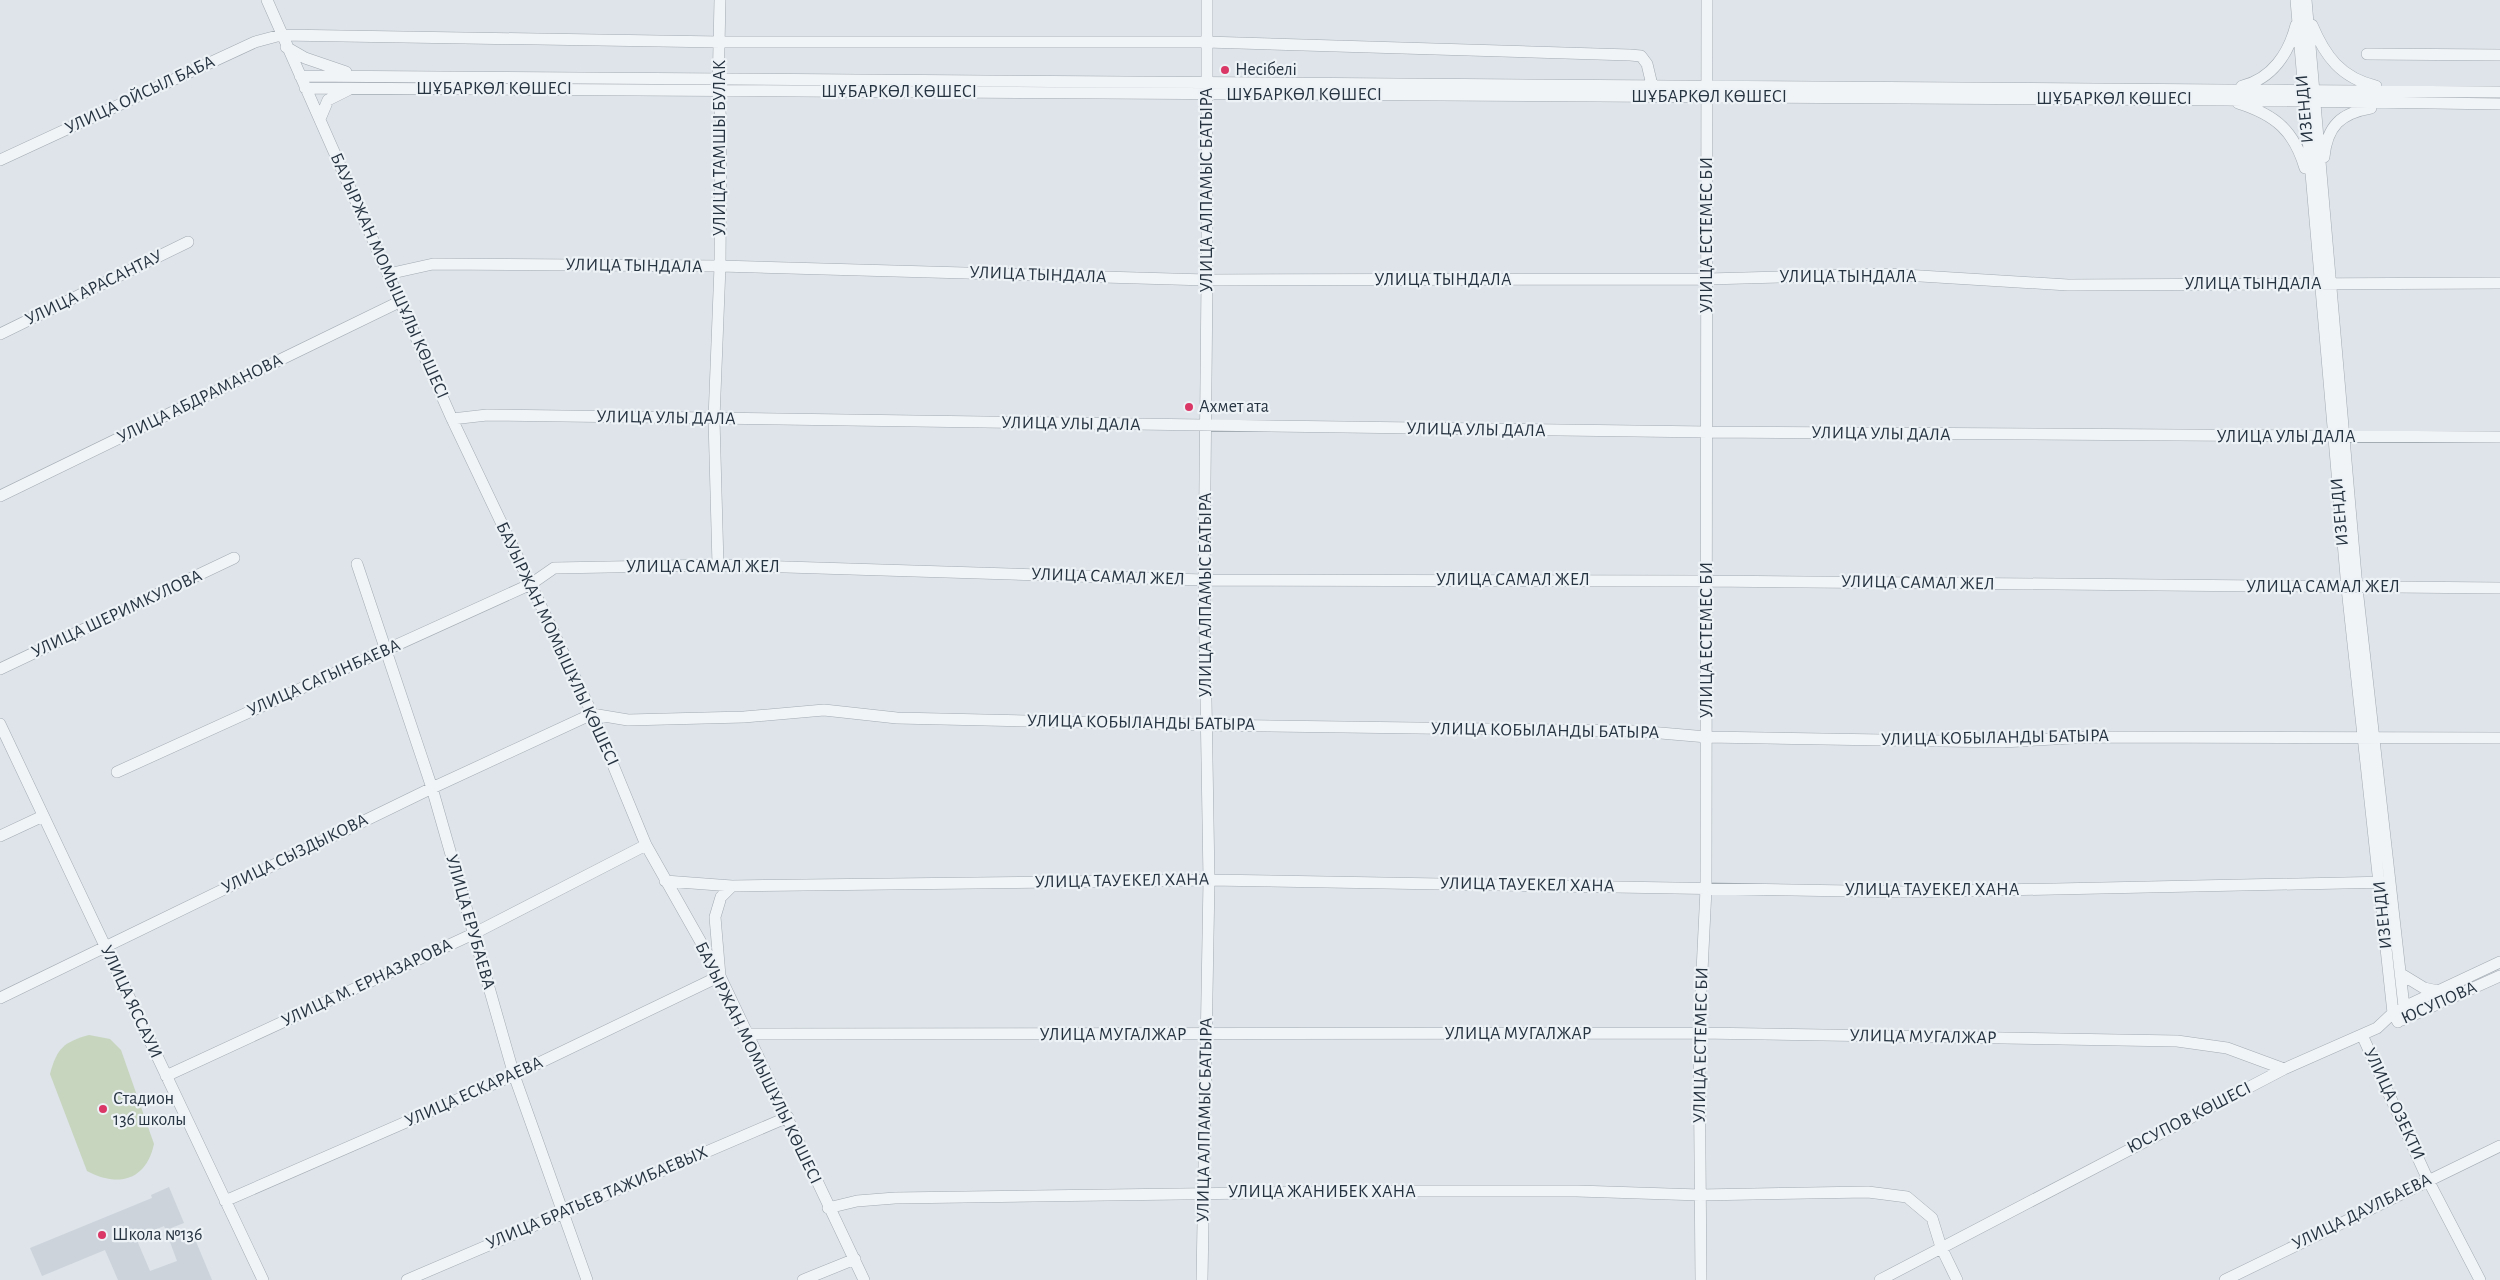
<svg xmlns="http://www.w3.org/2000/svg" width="2500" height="1280" viewBox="0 0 2500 1280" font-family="'Alegreya Sans',sans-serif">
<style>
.built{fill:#ccd3db}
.grass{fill:#c7d4be}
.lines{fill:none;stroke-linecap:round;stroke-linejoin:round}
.minor-casing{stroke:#a3abb3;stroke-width:12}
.minor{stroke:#f1f4f7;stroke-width:11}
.poi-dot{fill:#da3766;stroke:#edf2f6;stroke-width:2}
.labels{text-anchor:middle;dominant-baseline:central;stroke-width:4.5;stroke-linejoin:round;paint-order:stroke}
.poi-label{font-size:18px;fill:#263341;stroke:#edf2f6;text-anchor:start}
.street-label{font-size:18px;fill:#263341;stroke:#edf2f6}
</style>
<rect width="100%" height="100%" fill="#dee4e9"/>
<!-- built -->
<path class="built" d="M169 1187 184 1223 166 1230 164 1226 136 1238 150 1271 177 1261 170 1242 192 1232 212 1280H118L105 1250 42 1276 30 1248 152 1198 151 1195Z"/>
<!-- grass -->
<path class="grass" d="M89 1035 110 1039 121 1050 154 1144C146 1180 119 1188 87 1171L50 1074C57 1048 64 1042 89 1035Z"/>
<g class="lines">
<defs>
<path id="minor" d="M267 0 452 419 590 709 646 845 720 976 864 1280
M2296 0 2347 588 2393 1013 2398 1022
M2306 0 2357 588 2404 1007 2407 1017
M2312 25C2325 56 2341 78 2376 86
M286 47 305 58 346 72
M2367 54 2500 55
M300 76 2500 92
M2242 86C2272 79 2289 53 2296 25
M305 88 2227 100 2500 104
M2238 103C2276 115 2294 131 2305 168
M320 119 328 100 348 90
M2324 157C2327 126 2341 113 2371 108
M0 160 255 42 281 35 720 42H1206L1630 55 1641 56 1647 64 1652 85
M388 274 433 264 720 266 1207 280 1708 279 1888 274 2068 285 2500 283
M0 334 188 242
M452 419 487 415 1708 432 2500 437
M0 496 399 302
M357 564 432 788 514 1075 587 1280
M718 565 714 419 720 266 721 122 718 91 720 0
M0 669 234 558
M0 724 263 1280
M117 772 531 584 554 568 718 565 1204 580 1707 581 2500 588
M0 836 43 816
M665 881 732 886 1209 880 1907 892 2390 882
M2401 974 2424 988 2438 991
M0 998 432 788 592 714 628 720 744 717 824 710 897 718 1206 725 1637 731 1707 737 2003 742 2088 737 2500 738
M2402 1020 2500 976
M748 1034 1699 1033 2177 1041 2227 1048 2284 1069
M2362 1035 2428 1180 2480 1280
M166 1076 473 934 646 845
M225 1201 514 1075 720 976 715 917 721 897 732 886
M828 1208 857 1201 895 1198 1400 1191H1577L1700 1195 1868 1192 1907 1197 1932 1218 1941 1247 1957 1280
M407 1280 788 1117
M803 1280 855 1259
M1202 1280 1209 880 1204 580 1207 280V0
M1701 1280 1699 1033 1706 889 1707 0
M1880 1280 2284 1069 2377 1028 2393 1013 2404 1007 2500 962
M2225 1280 2500 1146"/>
</defs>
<!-- minor casing -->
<use href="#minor" class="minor-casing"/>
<!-- minor -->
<use href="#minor" class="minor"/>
</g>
<!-- markers -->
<g class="poi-dot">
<circle cx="1225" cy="70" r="5"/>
<circle cx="1189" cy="407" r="5"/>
<circle cx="103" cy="1109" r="5"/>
<circle cx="102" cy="1235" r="5"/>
</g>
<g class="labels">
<!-- poi labels -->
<g class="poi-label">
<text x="1235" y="70">Несібелі</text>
<text x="1199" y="407">Ахмет ата</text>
<text x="113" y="1099">Стадион<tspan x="113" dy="21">136 школы</tspan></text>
<text x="112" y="1235">Школа №136</text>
</g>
<!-- street labels -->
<g class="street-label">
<text x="494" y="89">ШҰБАРКӨЛ КӨШЕСІ</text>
<text x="899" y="92">ШҰБАРКӨЛ КӨШЕСІ</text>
<text transform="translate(140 95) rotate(-25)">УЛИЦА ОЙСЫЛ БАБА</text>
<text x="1304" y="95">ШҰБАРКӨЛ КӨШЕСІ</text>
<text x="1709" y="97">ШҰБАРКӨЛ КӨШЕСІ</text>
<text x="2114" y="99">ШҰБАРКӨЛ КӨШЕСІ</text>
<text transform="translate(2305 109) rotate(-95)">ИЗЕНДИ</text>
<text transform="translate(720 148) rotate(-90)">УЛИЦА ТАМШЫ БУЛАК</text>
<text transform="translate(1207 190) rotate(-90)">УЛИЦА АЛПАМЫС БАТЫРА</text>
<text transform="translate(1707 235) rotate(-90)">УЛИЦА ЕСТЕМЕС БИ</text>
<text transform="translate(634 266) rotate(1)">УЛИЦА ТЫНДАЛА</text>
<text transform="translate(1038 275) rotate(2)">УЛИЦА ТЫНДАЛА</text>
<text transform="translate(389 276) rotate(66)">БАУЫРЖАН МОМЫШҰЛЫ КӨШЕСІ</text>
<text x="1848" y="277">УЛИЦА ТЫНДАЛА</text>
<text x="1443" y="280">УЛИЦА ТЫНДАЛА</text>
<text x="2253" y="284">УЛИЦА ТЫНДАЛА</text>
<text transform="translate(94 288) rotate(-26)">УЛИЦА АРАСАНТАУ</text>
<text transform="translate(200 399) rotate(-26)">УЛИЦА АБДРАМАНОВА</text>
<text transform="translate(666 418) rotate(1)">УЛИЦА УЛЫ ДАЛА</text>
<text transform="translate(1071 424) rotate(1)">УЛИЦА УЛЫ ДАЛА</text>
<text transform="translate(1476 430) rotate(1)">УЛИЦА УЛЫ ДАЛА</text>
<text transform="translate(1881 434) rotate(1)">УЛИЦА УЛЫ ДАЛА</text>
<text x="2286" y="437">УЛИЦА УЛЫ ДАЛА</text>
<text transform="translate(2340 512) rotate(-95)">ИЗЕНДИ</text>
<text x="703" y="567">УЛИЦА САМАЛ ЖЕЛ</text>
<text transform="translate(1108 577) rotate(2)">УЛИЦА САМАЛ ЖЕЛ</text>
<text x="1513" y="580">УЛИЦА САМАЛ ЖЕЛ</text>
<text transform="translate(1918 583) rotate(1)">УЛИЦА САМАЛ ЖЕЛ</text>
<text x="2323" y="587">УЛИЦА САМАЛ ЖЕЛ</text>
<text transform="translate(1206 595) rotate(-90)">УЛИЦА АЛПАМЫС БАТЫРА</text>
<text transform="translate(117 614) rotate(-25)">УЛИЦА ШЕРИМКУЛОВА</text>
<text transform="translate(1707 640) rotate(-90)">УЛИЦА ЕСТЕМЕС БИ</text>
<text transform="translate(557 644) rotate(65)">БАУЫРЖАН МОМЫШҰЛЫ КӨШЕСІ</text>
<text transform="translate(324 678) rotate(-24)">УЛИЦА САГЫНБАЕВА</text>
<text transform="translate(1141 723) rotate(1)">УЛИЦА КОБЫЛАНДЫ БАТЫРА</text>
<text transform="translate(1545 731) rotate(1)">УЛИЦА КОБЫЛАНДЫ БАТЫРА</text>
<text transform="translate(1995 738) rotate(-1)">УЛИЦА КОБЫЛАНДЫ БАТЫРА</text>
<text transform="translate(295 854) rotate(-26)">УЛИЦА СЫЗДЫКОВА</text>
<text transform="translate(1122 881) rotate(-1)">УЛИЦА ТАУЕКЕЛ ХАНА</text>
<text transform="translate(1527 885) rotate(1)">УЛИЦА ТАУЕКЕЛ ХАНА</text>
<text x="1932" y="890">УЛИЦА ТАУЕКЕЛ ХАНА</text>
<text transform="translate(2383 915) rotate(-96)">ИЗЕНДИ</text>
<text transform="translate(470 922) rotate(74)">УЛИЦА ЕРУБАЕВА</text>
<text transform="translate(367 983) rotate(-25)">УЛИЦА М. ЕРНАЗАРОВА</text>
<text transform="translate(131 1002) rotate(65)">УЛИЦА ЯССАУИ</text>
<text transform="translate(2439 1003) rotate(-24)">ЮСУПОВА</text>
<text x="1518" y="1034">УЛИЦА МУГАЛЖАР</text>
<text x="1113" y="1035">УЛИЦА МУГАЛЖАР</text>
<text transform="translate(1923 1037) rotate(1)">УЛИЦА МУГАЛЖАР</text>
<text transform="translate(1701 1045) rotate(-89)">УЛИЦА ЕСТЕМЕС БИ</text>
<text transform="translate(758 1063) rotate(64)">БАУЫРЖАН МОМЫШҰЛЫ КӨШЕСІ</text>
<text transform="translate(474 1092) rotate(-24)">УЛИЦА ЕСКАРАЕВА</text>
<text transform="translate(2394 1104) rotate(65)">УЛИЦА ОЗЕКТИ</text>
<text transform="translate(2189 1118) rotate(-27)">ЮСУПОВ КӨШЕСІ</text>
<text transform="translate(1205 1120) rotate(-89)">УЛИЦА АЛПАМЫС БАТЫРА</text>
<text x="1322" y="1192">УЛИЦА ЖАНИБЕК ХАНА</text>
<text transform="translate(597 1198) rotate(-23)">УЛИЦА БРАТЬЕВ ТАЖИБАЕВЫХ</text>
<text transform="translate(2362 1212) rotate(-26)">УЛИЦА ДАУЛБАЕВА</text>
</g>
</g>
</svg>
